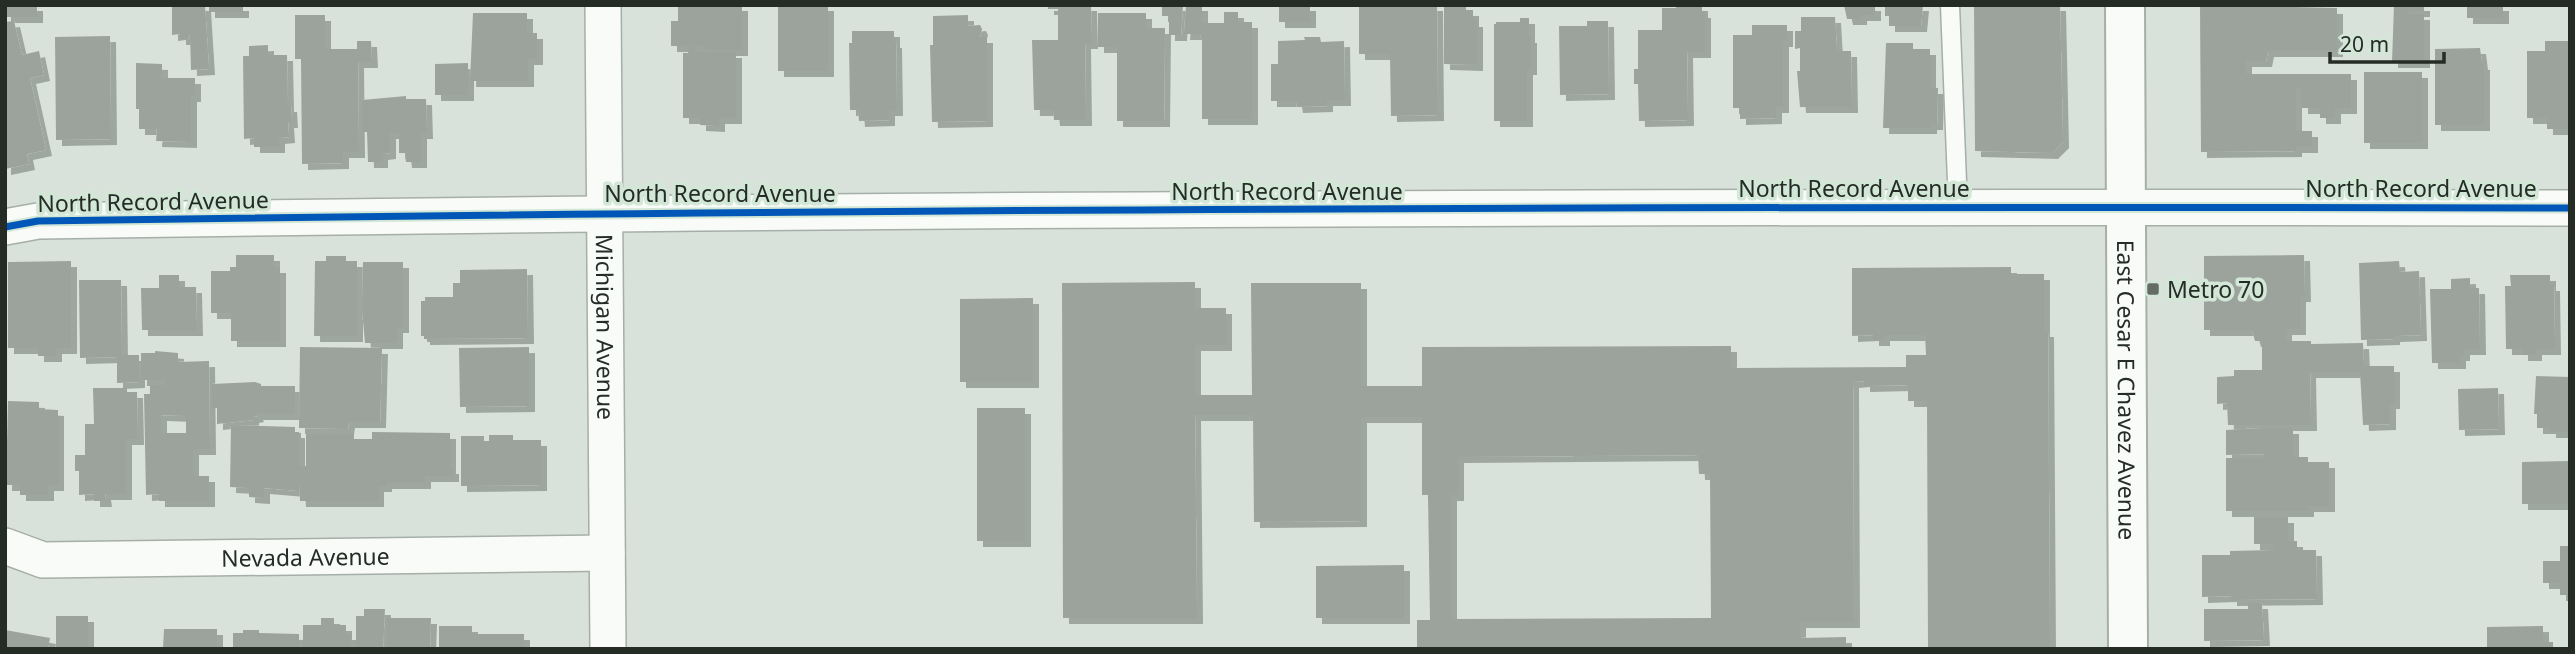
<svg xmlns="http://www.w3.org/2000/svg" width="2575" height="654" viewBox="0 0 2575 654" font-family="'Noto Sans',sans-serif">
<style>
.building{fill:#9ca39d;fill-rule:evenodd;filter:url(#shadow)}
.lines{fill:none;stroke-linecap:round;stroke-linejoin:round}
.lane-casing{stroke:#a6aea8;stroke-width:21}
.street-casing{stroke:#a6aea8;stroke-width:38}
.secondary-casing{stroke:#a6aea8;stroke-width:42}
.lane{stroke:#f9fbf9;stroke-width:18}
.street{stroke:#f9fbf9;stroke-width:35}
.secondary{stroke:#f9fbf9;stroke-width:38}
.cycleway-casing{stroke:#d3e7d6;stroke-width:11}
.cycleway{stroke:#0057b8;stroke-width:7}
.poi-dot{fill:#646c65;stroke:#d3e7d6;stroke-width:2.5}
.labels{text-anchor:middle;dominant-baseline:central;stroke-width:7;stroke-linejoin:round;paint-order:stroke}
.street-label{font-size:23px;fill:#252c26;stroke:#d3e7d6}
.poi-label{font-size:23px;fill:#252c26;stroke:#d3e7d6;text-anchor:start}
</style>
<defs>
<filter id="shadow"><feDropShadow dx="6" dy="6" stdDeviation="0" flood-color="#0004"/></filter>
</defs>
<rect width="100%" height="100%" fill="#d8e2da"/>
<!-- building -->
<path class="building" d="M5 5H37V17H5Z
M172 5H205L209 69 191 70 190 34 188 39H180V34L172 35Z
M209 5H243V12H209Z
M678 5H742V50H705V46H671V21H678Z
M778 5H828V71H778Z
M1048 5H1091L1092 43H1085L1086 120H1054L1053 110H1034L1032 40H1058V9H1048Z
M1162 5H1183L1181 35H1169V16H1162Z
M1186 5H1202V23H1224V12H1238V22H1252V119H1202V41L1200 34H1184Z
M1279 5H1310V22H1279Z
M1359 5H1437L1438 115 1391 116 1390 54H1359Z
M1444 5H1466V10H1473V21H1477V65L1444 64Z
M1676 5H1702V12H1705V52H1687L1688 120 1639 121 1638 84H1634V69H1638V30H1662V8H1676Z
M1844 5H1875V15H1861V19H1847Z
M1885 5H1923L1921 26H1889V16H1885Z
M1974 5H2060L2063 142 2052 153 1975 151Z
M2288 5 2294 7 2337 8V51H2268L2266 61H2246V74H2351V108H2335V118H2320V108H2302V88H2296V131H2312V147H2296V151L2201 152 2200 7Z
M2394 5H2424V11H2409V14H2424V62H2392Z
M2467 5H2503V18H2467Z
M473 13H527V33H537V59H528V81H470Z
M1098 13H1146V28H1165L1164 121H1117V47H1098Z
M295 15H325V49H357V41H371L372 62H358L359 152H343V163L302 164 301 59H295Z
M968 15V26L980 25 982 29 980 37H987V121L932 122 930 45H933V16Z
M1801 17H1835L1837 51H1851L1852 107H1800L1797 71H1800V48L1795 49V31H1801Z
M1520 18H1529V37H1531V69H1527V121H1494V24H1496V22H1520Z
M14 21 22 55 39 51 44 75 30 78 46 150 27 154 29 164 5 169V22Z
M1587 21H1608L1609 94 1560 95 1559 26H1587Z
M1752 25H1787V41H1783V107H1776V118L1740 119V108H1733V35H1752Z
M852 31H894V42H896L897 110H889V120L859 121 858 110H850L849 43H852Z
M110 36 111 139 56 140 55 37Z
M1304 37H1320L1321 42 1344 41 1345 100H1327V106L1297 107 1296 101H1271V64H1278V41L1305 40Z
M2545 41H2570V129H2547V118H2527V51H2545Z
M1886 43H1913V49H1930V88H1938L1937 124H1931V128H1883Z
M268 45V55H287L288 106H291L292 122H288L289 137 279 138V147H254V138L244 139 243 56H249V46Z
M688 47H695V52H736V118H719V126L700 125V118H683V53H688Z
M2480 48 2482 64H2484V125H2435V49Z
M136 63 162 64V78H195V96H191V142L156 141 157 129H139V109H136Z
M468 63V95H435V64Z
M2364 72H2422V143H2364Z
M406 96V99H426L427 133H421V162H406L405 153H399V133H390V153L382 154V162H368L367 132H362V100Z
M236 255H274V267H280V341H231V313H211V271H230V267H236Z
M2304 255 2305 296H2300V329H2286V341H2311V344L2363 343 2364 366H2394V403H2390V424L2363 425 2360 372H2310L2311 425H2228L2227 403 2217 404V377L2234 376V370H2262V341H2255L2252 330H2204V256Z
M326 256H346V261H357V336H314L315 261H326Z
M71 261V348H56V356H38V348H8V262Z
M2399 261 2400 272 2419 271 2421 335 2394 336V339L2361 340 2359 263Z
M363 262H403V327H397V343H365L362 309Z
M2011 267V274H2044V331H2048L2050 649H1928L1927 401H1908V385L1864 386V381L1853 382 1854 622H1800V638L1846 637V649H1417V620H1430L1428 495H1422V417H1361V521L1254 522 1253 415H1195L1197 618H1063L1062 283 1195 282V308H1226V345H1195V395H1252L1251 283H1361V386H1422V347L1731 346V368L1906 367V355H1926L1925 335H1884V340H1873V335L1852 336V268ZM1698 455 1699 474H1710L1711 618 1451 619V495H1458V457Z
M527 269 528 338 424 339V336H421V301H425V297H453V283H460V270Z
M159 275H179V287H196L197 330H142L141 288H159Z
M2510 275H2550V285H2554L2555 349H2536V355H2522V349H2506L2505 286H2511Z
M2470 278V288H2479L2480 349H2464V355H2460V363H2432L2430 289H2451V279Z
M79 280H121L122 355H139V382L117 383V357L80 358Z
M1033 298V382H960V299Z
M300 347 382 348 380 422H349L348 429 299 428Z
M529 347V406L460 407 459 348Z
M155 351 178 353V362L209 361 210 449H193V476H209V501H159V494L146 495 144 394H150V385H165V380H141V353H155ZM161 415 186 416V433H161Z
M2536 376 2570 377 2569 432H2550V428H2537V414H2534Z
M255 382 261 384V386H295V414H257L258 416 253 417V420L217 424V408H212V384Z
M93 388H127V392H137L138 439H126V494H105L106 501H94V494L79 495V471H75V455H85V424H94Z
M2498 388 2499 429 2459 430 2458 389Z
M8 401 39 402V409L58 410V485H48V495H20V485H6Z
M977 408H1025V541H977Z
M231 425 295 427V432H299V466H306V434H354V439H372V432L450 433V468H453V476H425V483H386V486H378V501H300L299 482V491L264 488V498L249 497V488L230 487Z
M2264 428H2293V457H2308V462H2329V506H2308V511H2226V458H2265V454L2226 455V430Z
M489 435H513V440H541V485L461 486V436H484V441H489Z
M2570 461V504H2522V462Z
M2254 517H2288V541H2297V550H2316L2317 599 2231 600V596L2202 597V555H2230V551L2274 550V544H2254Z
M2560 546H2570V595H2560V583H2543V561H2560Z
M1404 565V618H1316V566Z
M2248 603H2262L2264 640 2204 641V609H2248Z
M364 609H385L383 649H356V616H364Z
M56 616H88V649H56Z
M321 618H334V625H346V634H351V649H303V625H321Z
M387 618H431L430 649H387Z
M439 626H472V634H524V649H439Z
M2543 626V642H2553V649H2487V627Z
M164 629H217V649H163Z
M5 630 50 638 48 649H5Z
M243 630H259V633L299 634V649H233V633H243Z"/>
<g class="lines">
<defs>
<path id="lane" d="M1950 5 1958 207"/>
<g id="street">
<path id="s1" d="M603 5 608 649"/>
<path d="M5 227 38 221C882 208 1726 206 2570 208"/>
<path id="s2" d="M5 546 43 560 607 553"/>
</g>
<g id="secondary">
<path id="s3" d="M2125 5 2128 649"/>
</g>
</defs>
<!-- lane casing -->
<use href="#lane" class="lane-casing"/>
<!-- street casing -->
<use href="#street" class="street-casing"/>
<!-- secondary casing -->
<use href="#secondary" class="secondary-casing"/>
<!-- lane -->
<use href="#lane" class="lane"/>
<!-- street -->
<use href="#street" class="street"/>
<!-- secondary -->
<use href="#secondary" class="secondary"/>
<defs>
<path id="cycleway" d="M5 227 38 221C882 208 1726 206 2570 208"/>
</defs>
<!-- cycleway casing -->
<use href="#cycleway" class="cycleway-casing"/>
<!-- cycleway -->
<use href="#cycleway" class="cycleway"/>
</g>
<!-- markers -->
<rect class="poi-dot" x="2146" y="282" width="14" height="14" rx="3.5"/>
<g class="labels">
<!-- street labels -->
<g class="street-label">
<text x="1854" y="188">North Record Avenue</text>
<text x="2421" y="188">North Record Avenue</text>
<text x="1287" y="191">North Record Avenue</text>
<text x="720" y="193">North Record Avenue</text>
<text transform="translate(153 201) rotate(-1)">North Record Avenue</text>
<text stroke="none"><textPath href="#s1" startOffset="322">Michigan Avenue</textPath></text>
<text stroke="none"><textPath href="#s3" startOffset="385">East Cesar E Chavez Avenue</textPath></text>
<text stroke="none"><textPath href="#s2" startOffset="303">Nevada Avenue</textPath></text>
</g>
<!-- poi labels -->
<g class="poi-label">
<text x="2167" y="289">Metro 70</text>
</g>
</g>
<!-- border -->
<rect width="2575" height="654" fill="none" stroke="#252c26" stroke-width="14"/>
<!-- scale -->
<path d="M2330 52v10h114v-10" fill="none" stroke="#252c26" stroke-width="3.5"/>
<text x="2340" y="52" font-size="21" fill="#252c26" stroke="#d3e7d6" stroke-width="5" paint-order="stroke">20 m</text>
</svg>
